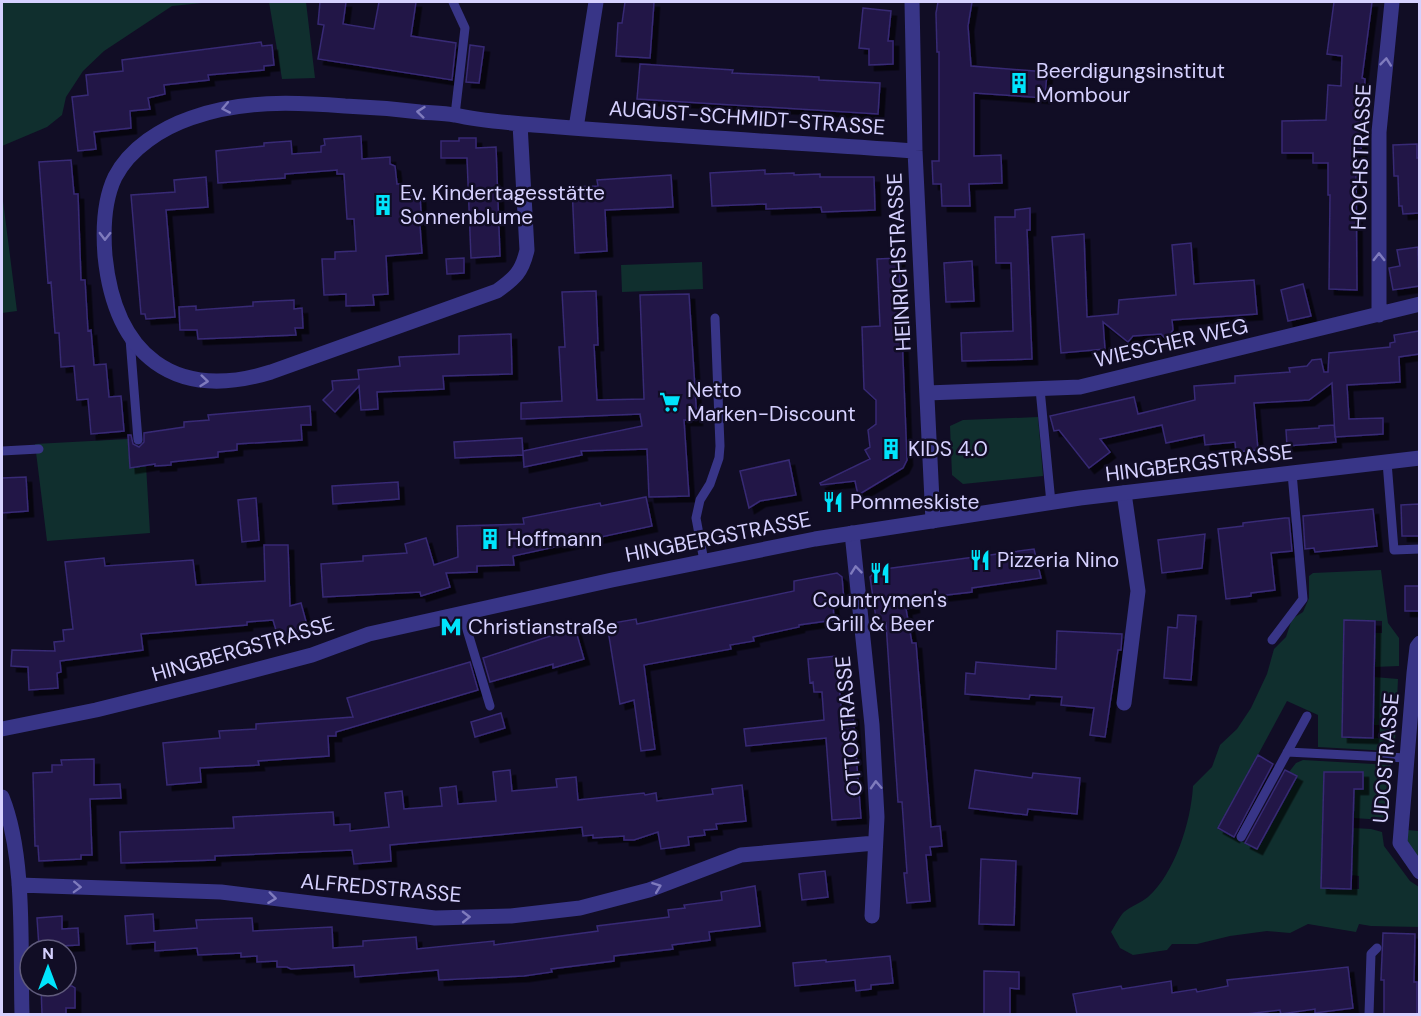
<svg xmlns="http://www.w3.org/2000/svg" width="1421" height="1016" viewBox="0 0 1421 1016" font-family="'DM Sans',sans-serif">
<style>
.green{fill:#102f2e}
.building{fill:#211847;stroke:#372974;stroke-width:1.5;filter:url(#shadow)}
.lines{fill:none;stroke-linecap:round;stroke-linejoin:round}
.service{stroke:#383587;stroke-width:9}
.minor{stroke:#383587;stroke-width:15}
.tertiary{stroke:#383587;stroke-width:15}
.oneway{stroke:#7f7bbd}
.labels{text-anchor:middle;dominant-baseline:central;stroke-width:5;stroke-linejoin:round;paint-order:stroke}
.poi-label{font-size:21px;fill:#d6d1ff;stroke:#110d25;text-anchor:start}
.street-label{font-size:21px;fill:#d6d1ff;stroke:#110d25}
</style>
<defs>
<filter id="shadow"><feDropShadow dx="5.5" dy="5.5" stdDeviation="0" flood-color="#0009"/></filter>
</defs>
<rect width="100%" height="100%" fill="#110d25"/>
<!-- green -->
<path class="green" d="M2 2H212L172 6 104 51 83 71 66 97 62 115 47 127 2 146Z
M269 2H306L315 78 282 79Z
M2 193 17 311 2 313Z
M702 262 703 289 622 292 621 265Z
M1038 417 1043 476 963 484 952 475 950 426 963 420Z
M128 439 130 468 146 465 150 533 47 541 35 444Z
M1381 570 1388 623 1399 638V666L1374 667 1375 633H1382V621L1344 620 1342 737 1379 738 1380 725H1373L1374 677 1398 679 1395 743 1389 751 1318 747V715L1287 701 1218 829 1257 849 1289 772 1296 763 1303 760 1391 765 1383 820 1354 818V789L1363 788V773L1324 772 1321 888 1359 889V876L1352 875 1353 828 1371 829 1382 832 1384 846 1410 881 1419 887V927L1371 926 1359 924 1356 932 1308 924 1290 933 1267 931 1230 936 1197 944H1172L1167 950 1133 955 1120 948 1111 932C1115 926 1119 917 1124 912 1131 906 1141 903 1148 897 1175 873 1191 822 1193 786L1212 767 1220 745 1237 729 1251 708 1267 674 1274 649 1286 637 1292 619 1303 612 1309 598V576L1313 573Z
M1407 830 1419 831V861L1406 842Z"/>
<!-- building -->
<path class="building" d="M320 2H346L343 24 374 29 379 2H416L411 36 456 43 452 80 318 59 324 25 318 24Z
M625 2H654L650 58 616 56 618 23H622Z
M938 2H972L968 26 971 66 1047 72 1045 98 974 93V156L1001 155 1002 183 969 184 970 206H942L941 184H933L932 161H939V52H937L936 13Z
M1334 2H1372L1362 78 1365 79 1364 100H1361V153L1356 154 1357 290 1329 289 1330 195H1328V163H1313V153H1282V121L1326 120 1328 85 1341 86 1342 56 1327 54Z
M863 8 891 11 888 41H893V64L869 65V49L859 48Z
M261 42 262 46 272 45 274 65 264 66V70L208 75 209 80 164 85 165 94 148 98 150 109 130 111 131 128 94 132 96 149 78 151 72 97 88 95 86 75 123 71 122 60Z
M470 45 484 47 479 83 466 82Z
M640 64 733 70 732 73 819 77V80L880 83 878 114 637 99Z
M361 136 362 159 390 157V164L395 166 397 184H407L408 196 420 195 421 212H419L422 253 386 256 388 294 373 295 374 305 346 306V294L324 295 322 259H335V252L356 251 354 219H347L344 174H337V170L285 174V178L218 183 216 151 264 146V143L291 141 292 154 321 152V146L325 145 324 139Z
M459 138H476V148L496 147 500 256 471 258 467 158H441V141H459Z
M1417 144V158H1419V213L1403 214 1402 206H1399L1398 176H1394L1393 145Z
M71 160 74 194H78L81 280H85L88 331 91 330 94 365 106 364 109 397 121 396 124 431 91 434 88 399 77 400 74 366 61 367 59 333H55L51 282 48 283 39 162Z
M765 170V174L794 173V175L820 174V177H874L875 210 822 212 821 207 766 209V204L712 206 710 173Z
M671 175 673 207 605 210 607 251 575 253 572 187 598 186 597 180Z
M206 177 208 207 166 210 175 317 146 319 145 314H141L131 195 175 192 174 180Z
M1030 208V230H1027L1032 359 962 361 961 333 1013 331 1011 263H996L995 217H1015V210Z
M1084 234 1087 317 1118 314 1119 300 1176 295 1172 245 1191 243 1194 284 1254 280 1257 314 1172 320 1173 330 1166 339 1161 334 1133 336 1128 342 1103 322 1105 349 1061 353 1052 237Z
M1418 247 1419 286 1393 290 1389 268 1400 266 1397 250Z
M464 258V273L447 274 446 259Z
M899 258 907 460 903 468 858 495 855 481 821 485 820 483 870 459 865 450 870 447 868 430 876 424V400L864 389 862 327 880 326 877 259Z
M972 261 974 301 946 302 944 263Z
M1303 284 1311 316 1288 321 1281 290Z
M596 291 598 345H594L597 400 644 399 640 295 689 294 697 420H684L689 496 649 497 647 449 581 451 582 455 524 467 523 451 642 426 640 414 521 419V403L562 401 559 347H565L562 292Z
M294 300V309L302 308 303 328H295L296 335 198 339 197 330H180L179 307 196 306V310L253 306V302Z
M1419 331V354L1399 357 1400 382 1347 385 1349 419 1383 418V434L1335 437 1332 383 1309 400 1254 403 1258 450 1236 452 1235 442 1205 445 1204 435 1166 443 1162 425 1100 439 1110 452 1089 468 1059 430 1054 431 1050 416 1134 397 1138 414 1195 400 1194 386 1235 383V376L1290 372 1289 368 1307 366 1312 360 1321 359 1324 372H1328L1329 353 1390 347V343L1395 342 1394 335Z
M511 334 512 374 443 376 444 389 377 392 378 409 361 410 359 386 335 412 323 400 333 390 332 381 359 379 358 370 400 366 399 357 459 354V336Z
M310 406 311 425H301L302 440 237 444V450L218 452V457L171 462V465L155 466V464L130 468 128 435H131L133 444 139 447 144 442V433L184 427V422L209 420 208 415Z
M1334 425 1336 442 1287 446 1286 430 1319 428V426Z
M522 438 523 455 455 458 454 442Z
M789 460 796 495 760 501 749 508 740 471Z
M26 477 28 511 2 513V478Z
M398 482 399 499 333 504 332 486Z
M646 497 652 526 513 556 514 565 477 566V572L446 573 450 587 421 596 420 592 323 597 321 564 363 561V556L407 553 405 544 426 538 434 565 458 557 457 526 524 524 523 518 600 503 601 506Z
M256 498 259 540 242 542 238 500Z
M1419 504V536H1402L1401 505Z
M1373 509 1377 546 1315 552 1314 548 1305 549 1303 516Z
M1285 518H1289L1292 551 1271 553 1275 590 1251 593V596L1226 599 1218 529 1243 526V523Z
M1205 534 1202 568 1162 573 1158 540Z
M264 545H288L290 606 301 603 308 629 278 637 273 620 247 622V625L141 634 143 650 60 661 61 672 57 673 58 688 29 690 28 667 11 666 12 650 55 651 54 642 64 641 63 630 73 629 65 562 104 558 105 566 193 560 196 585 265 581Z
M1034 549 1041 578 972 588V592L913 599 914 607 906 609 912 643H916L931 827 940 826 942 846 930 847 931 855H926L930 901 907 903 904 873H907L902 802H898L886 623 877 625 870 577 877 570Z
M837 573 842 577 844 601 833 603 834 620 799 625V627L753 637 754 641 730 645 731 649 644 665 655 749 641 751 634 700 620 704 607 624 636 619 637 624 794 591V581Z
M1405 586H1419V611H1405Z
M1178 615 1196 616 1191 680 1164 678 1168 627 1177 628Z
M1344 620 1375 621 1373 738 1342 737Z
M575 628 584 659 553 668V664L490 682 483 658Z
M1057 631 1122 634 1121 650H1118L1105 737 1090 735 1094 708 1061 705 1062 697 1030 695 1029 699 965 694 966 673 975 674 976 662 1056 669Z
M836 656 842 715 853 714 861 818 832 820 826 738 746 746 744 729 824 720 822 692H814L813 682 810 683 808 659Z
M470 662 478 690 336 732V736H328L329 756 258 761 259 765 200 768 201 782 167 785 163 743 220 738 219 731 256 729V724L353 717 347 698Z
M501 713 505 728 475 737 471 722Z
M1258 755 1273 764 1234 837 1218 828Z
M94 759V785L120 784 121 798 90 799 92 855H81V859L39 861 38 846H35L33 773 52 772V765H62L61 760Z
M510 770 512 791 557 787 556 779 576 777 578 800 644 793 645 795 656 793 657 801 713 794 712 789 742 785 746 821 716 824 717 829 704 830 705 835 688 837 689 845 661 849 658 832 634 840H624V836L593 838V835L583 836 582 827 390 845 391 861 354 864 352 850 215 856V860L121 863 120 832 234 828 233 817 333 812 334 825 350 824V831L389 827 385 793 402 791 404 809 442 806 440 788 449 787 456 786 458 804 496 801 493 772Z
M975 770 1032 778 1033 773 1080 778 1077 814 1028 809 1027 815 969 808Z
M1285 770 1297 776 1257 849 1245 843Z
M1324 772H1363V789H1354L1351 889 1321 888Z
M981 859 1016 861 1014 925 979 924Z
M825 871 828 897 802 900 799 874Z
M755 886 760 926 709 932 710 940 672 945 673 949 614 956V961L551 969 552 972 524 976 439 980 438 970 355 977 354 965 291 969 287 967H277V961L257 962V956L241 957V953L198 955 197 948 155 951V942L127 944 125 916 153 914 154 931 197 928 196 920 252 918 253 931 332 927 333 948 363 946V941L416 937 417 949 494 941V945L598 931 597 926 669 917 668 910 685 908 684 905 722 900 721 892Z
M62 916V929L78 928 79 945 39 947 37 918Z
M1383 933 1415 934 1414 982H1417V1014H1384V980H1381Z
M890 956 893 983 871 985V989L856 991 855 980 795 986 793 963 826 960V962Z
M1348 967 1353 1008 1315 1013V1009L1281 1014 1280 1010 1246 1014H1077L1073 994 1121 986 1122 989 1171 981 1172 993 1196 989 1197 992 1228 986 1227 980Z
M984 971 1019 972V989L1010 988V1014H984Z
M41 986H72L75 988V1008H66V1014H42Z"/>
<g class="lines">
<!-- service -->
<path class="service" d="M453 2 465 28 455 115
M130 339 138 440
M1040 389 1051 503
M2 451 39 449
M1387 462 1394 550 1420 549
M704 561 696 518 700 500 710 484 719 458 720 446 715 318
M462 613 490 706
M1272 640 1303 599 1292 473
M1287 752 1407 758
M1241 837 1307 716
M1369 1014 1371 954 1377 948"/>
<!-- minor -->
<path class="minor" d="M912 2 915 151 933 521
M520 124 527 250C522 272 515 278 497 291L271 372C174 402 115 355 105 256 103 231 104 200 115 177 130 148 162 128 191 118 241 100 293 102 345 106 370 107 395 109 420 112 431 113 443 113 455 115 477 120 500 122 523 124 654 135 784 142 915 151
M576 128 596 2
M1379 315V132L1392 2
M927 393 1080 387 1420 304
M1124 493 1138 591 1124 703
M852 533 872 725 877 817 872 916
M1420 643 1417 647 1414 673 1400 843 1420 872
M2 797C26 856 20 950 22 1014
M19 885 221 892 435 918 511 916 580 908 649 890 741 855 875 843"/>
<!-- tertiary -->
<path class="tertiary" d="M2 729 96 710 213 681 312 655 369 634 612 580 815 539 1080 498 1420 458"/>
</g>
<!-- one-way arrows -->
<defs><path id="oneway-chevron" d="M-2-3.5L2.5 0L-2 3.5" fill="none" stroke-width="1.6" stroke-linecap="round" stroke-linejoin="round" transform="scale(1.5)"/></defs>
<g class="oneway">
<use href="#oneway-chevron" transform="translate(1386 62) rotate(-84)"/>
<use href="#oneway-chevron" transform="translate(226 108) rotate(169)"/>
<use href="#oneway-chevron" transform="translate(421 112) rotate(-174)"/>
<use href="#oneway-chevron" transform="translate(105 236) rotate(91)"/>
<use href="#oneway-chevron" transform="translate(1379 257) rotate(-90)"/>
<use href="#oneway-chevron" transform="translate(204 381) rotate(6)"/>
<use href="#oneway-chevron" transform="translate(856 570) rotate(-96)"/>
<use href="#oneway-chevron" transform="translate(876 785) rotate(-93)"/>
<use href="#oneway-chevron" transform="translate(77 887) rotate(2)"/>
<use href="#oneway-chevron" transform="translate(657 887) rotate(-21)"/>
<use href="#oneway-chevron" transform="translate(272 898) rotate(7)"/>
<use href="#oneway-chevron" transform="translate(466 917) rotate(-1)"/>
</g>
<!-- icons -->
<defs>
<symbol id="building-bare" viewBox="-9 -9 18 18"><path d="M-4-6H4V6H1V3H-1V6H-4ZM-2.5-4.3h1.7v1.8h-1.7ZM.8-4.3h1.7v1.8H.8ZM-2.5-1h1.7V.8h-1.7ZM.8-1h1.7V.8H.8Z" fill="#00e4fc" stroke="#110d25" stroke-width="2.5" paint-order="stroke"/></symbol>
<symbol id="supermarket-bare" viewBox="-9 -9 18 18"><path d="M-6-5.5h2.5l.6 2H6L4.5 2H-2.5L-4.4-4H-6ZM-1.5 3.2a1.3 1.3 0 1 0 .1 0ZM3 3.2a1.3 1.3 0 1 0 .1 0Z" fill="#00e4fc" stroke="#110d25" stroke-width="2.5" paint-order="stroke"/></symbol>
<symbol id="restaurant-bare" viewBox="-9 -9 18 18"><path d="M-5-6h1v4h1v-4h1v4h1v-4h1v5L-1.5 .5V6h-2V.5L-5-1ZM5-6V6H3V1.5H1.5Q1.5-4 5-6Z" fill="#00e4fc" stroke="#110d25" stroke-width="2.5" paint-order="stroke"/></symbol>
<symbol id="metro-bare" viewBox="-9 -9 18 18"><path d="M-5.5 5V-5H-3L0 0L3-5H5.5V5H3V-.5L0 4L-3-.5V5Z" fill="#00e4fc" stroke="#110d25" stroke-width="2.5" paint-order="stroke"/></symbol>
</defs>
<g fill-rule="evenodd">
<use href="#building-bare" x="1004" y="68" width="30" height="30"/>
<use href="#building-bare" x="368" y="190" width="30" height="30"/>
<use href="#supermarket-bare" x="655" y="387" width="30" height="30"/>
<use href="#building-bare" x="876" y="434" width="30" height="30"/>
<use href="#restaurant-bare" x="818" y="487" width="30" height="30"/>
<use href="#building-bare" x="475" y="524" width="30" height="30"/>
<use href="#restaurant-bare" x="965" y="545" width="30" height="30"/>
<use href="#restaurant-bare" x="865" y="558" width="30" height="30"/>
<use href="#metro-bare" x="436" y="612" width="30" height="30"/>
</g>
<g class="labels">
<!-- poi labels -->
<g class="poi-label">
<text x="1036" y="71">Beerdigungsinstitut<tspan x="1036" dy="24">Mombour</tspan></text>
<text x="400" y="193">Ev. Kindertagesstätte<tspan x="400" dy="24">Sonnenblume</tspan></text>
<text x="687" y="390">Netto<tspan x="687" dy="24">Marken-Discount</tspan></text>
<text x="908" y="449">KIDS 4.0</text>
<text x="850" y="502">Pommeskiste</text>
<text x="507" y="539">Hoffmann</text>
<text x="997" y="560">Pizzeria Nino</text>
<text x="880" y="600" text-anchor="middle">Countrymen's<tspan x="880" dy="24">Grill &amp; Beer</tspan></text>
<text x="468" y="627">Christianstraße</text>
</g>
<!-- street labels -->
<g class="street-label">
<text transform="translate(747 118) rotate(4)">AUGUST-SCHMIDT-STRASSE</text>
<text transform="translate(1361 157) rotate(-88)">HOCHSTRASSE</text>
<text transform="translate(899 262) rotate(-93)">HEINRICHSTRASSE</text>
<text transform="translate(1171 343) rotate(-13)">WIESCHER WEG</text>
<text transform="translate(1199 463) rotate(-7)">HINGBERGSTRASSE</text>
<text transform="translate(718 537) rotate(-11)">HINGBERGSTRASSE</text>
<text transform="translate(243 649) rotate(-16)">HINGBERGSTRASSE</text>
<text transform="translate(849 726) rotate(-95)">OTTOSTRASSE</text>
<text transform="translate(1386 758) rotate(-85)">UDOSTRASSE</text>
<text transform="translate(381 888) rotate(5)">ALFREDSTRASSE</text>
</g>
</g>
<!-- border -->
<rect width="1421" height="1016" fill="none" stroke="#d6d1ff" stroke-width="6"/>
<!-- north arrow -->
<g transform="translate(48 968)"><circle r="28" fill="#110d25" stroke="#605b7c" stroke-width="1.5"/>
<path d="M0-4.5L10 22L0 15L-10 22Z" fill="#00e4fc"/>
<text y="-9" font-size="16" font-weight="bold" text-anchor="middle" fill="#d6d1ff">N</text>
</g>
</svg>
